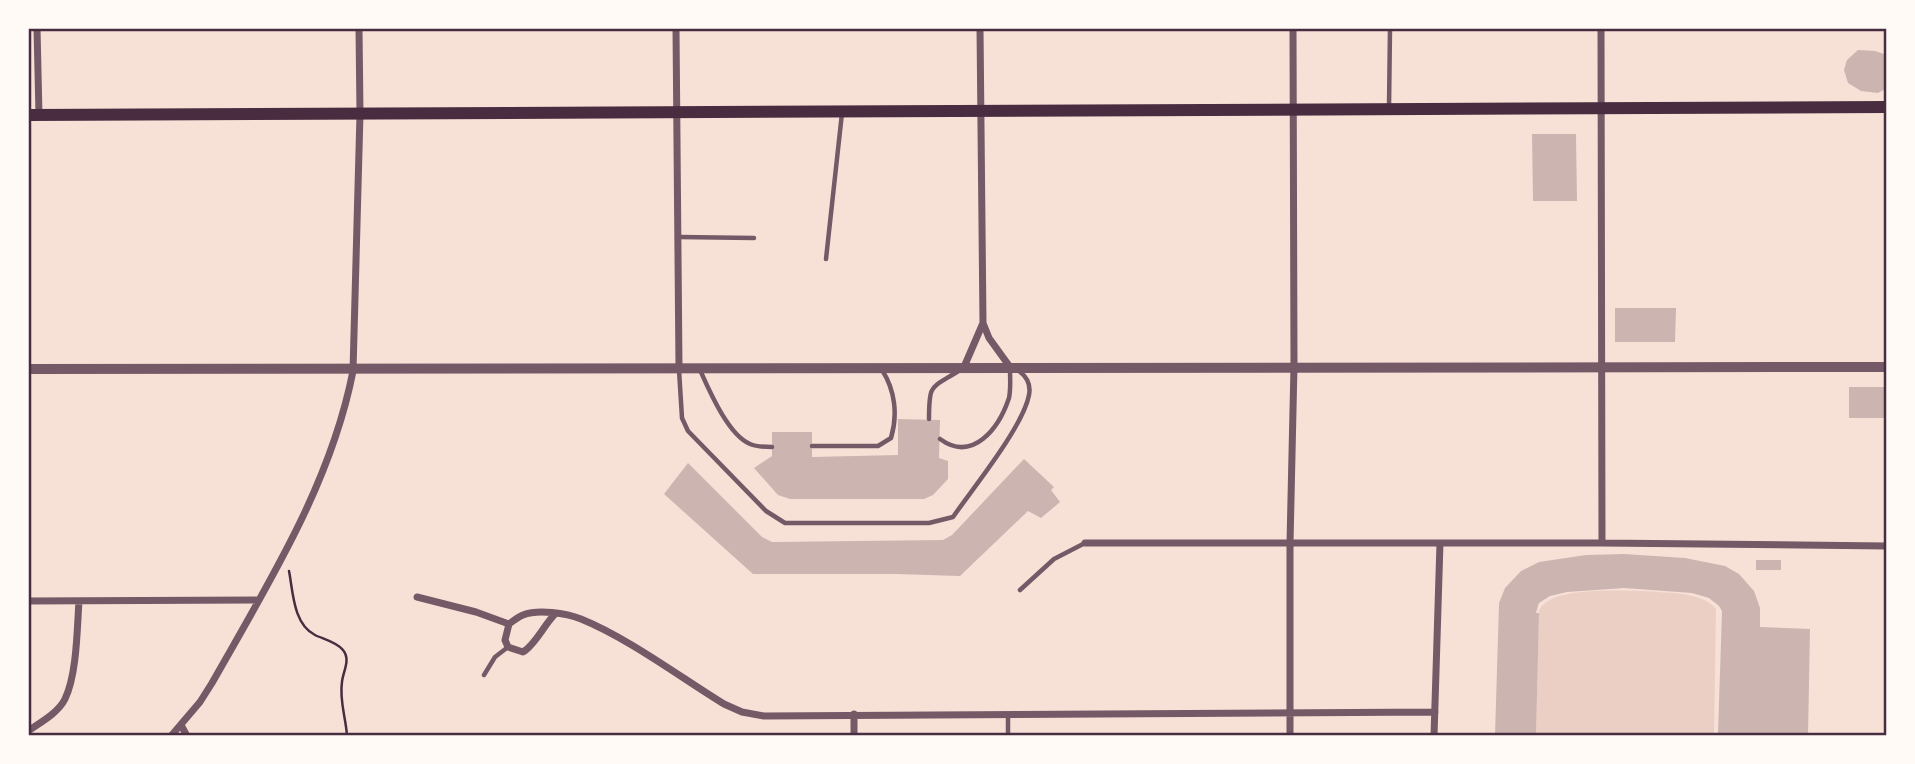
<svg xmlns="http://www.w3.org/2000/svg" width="1915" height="764" viewBox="0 0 1915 764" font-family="Lato,sans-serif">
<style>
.green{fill:#ebcfc5}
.building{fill:#ccb4b1}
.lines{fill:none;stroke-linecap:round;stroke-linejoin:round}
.path{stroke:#4a2c40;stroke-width:2.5}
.service{stroke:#755966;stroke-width:4.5}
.minor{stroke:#755966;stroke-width:7}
.tertiary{stroke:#755966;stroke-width:10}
.primary{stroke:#4a2c40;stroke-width:12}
.neatline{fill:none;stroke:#4a2c40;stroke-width:2.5}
</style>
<rect width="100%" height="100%" fill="#f7e1d7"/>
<!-- green -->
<path class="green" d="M1642 591C1664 593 1702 591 1716 609L1714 736H1536L1539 611C1549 586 1619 591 1642 591Z"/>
<!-- building -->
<path class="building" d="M1858 50 1875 51 1887 55V88L1878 93 1861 91 1848 83 1844 70 1847 60Z
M1532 134H1576L1577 201H1533Z
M1615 308H1676L1675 342H1615Z
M1849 387H1887V418H1849Z
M898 419 940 420 939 458 948 461V479L933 495 924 499H790L778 495 754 468 772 456V432H812V457L898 455Z
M1024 459 1054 487 1051 490 1060 502 1041 518 1028 511 960 576 896 574H753L664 494 688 463 762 537 772 542 943 540 952 535Z
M1624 554 1685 558 1725 566 1739 574 1754 591 1760 608V627L1810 629 1808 736H1739V734L1718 733 1722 611 1719 606 1709 598 1692 593 1624 588 1567 592 1550 596 1539 603 1537 609 1536 613H1539L1536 736H1495L1499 603 1505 588 1521 571 1539 562 1586 555Z
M1756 560H1781V570H1756Z"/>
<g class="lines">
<!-- path -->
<path class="path" d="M289 571C293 591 293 624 315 635 323 639 337 642 343 650 351 660 343 671 342 682 339 700 346 718 347 736"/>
<!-- service -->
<path class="service" d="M1389 108 1390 28
M679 237 754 238
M826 259 842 113
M679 370 682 418 688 431 766 511 785 523H929L953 517C973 488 1023 427 1029 395 1031 385 1027 377 1019 371
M700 370C709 390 728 435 750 444 757 447 764 447 772 447
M929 419C929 382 931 389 960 370
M940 439C973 463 999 428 1009 398 1011 389 1010 379 1010 369
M812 446H878L891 438C898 415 895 390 882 370
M1020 590 1054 559 1085 543
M484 675 495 657 508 647
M1008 715V736"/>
<!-- minor -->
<path class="minor" d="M37 28 39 115
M676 28 679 368
M980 28 983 323 989 338 1010 367
M1601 28 1602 543
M964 367 983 323
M1085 543H1602L1887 546
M417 597 476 612 509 624
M28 601 259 600
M555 614C544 625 535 645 523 652L508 647 505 640 509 624C513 621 518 617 523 615 538 609 566 613 581 619 628 638 680 677 724 704L742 712 764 716 1435 712
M854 714V736
M181 725 187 736
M28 731C41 722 58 713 65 699 77 674 77 629 79 601
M171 736 200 702 212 683C268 584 331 484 353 371L360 114 359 28
M1290 736V543L1294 366 1293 28
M1434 736 1440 543"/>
<!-- tertiary -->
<path class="tertiary" d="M28 369 1887 367"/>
<!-- primary -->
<path class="primary" d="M28 115 1887 107"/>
</g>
<!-- border -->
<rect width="1915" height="764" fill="none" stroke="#fffaf5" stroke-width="60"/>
<rect x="30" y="30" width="1855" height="704" class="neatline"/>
</svg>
